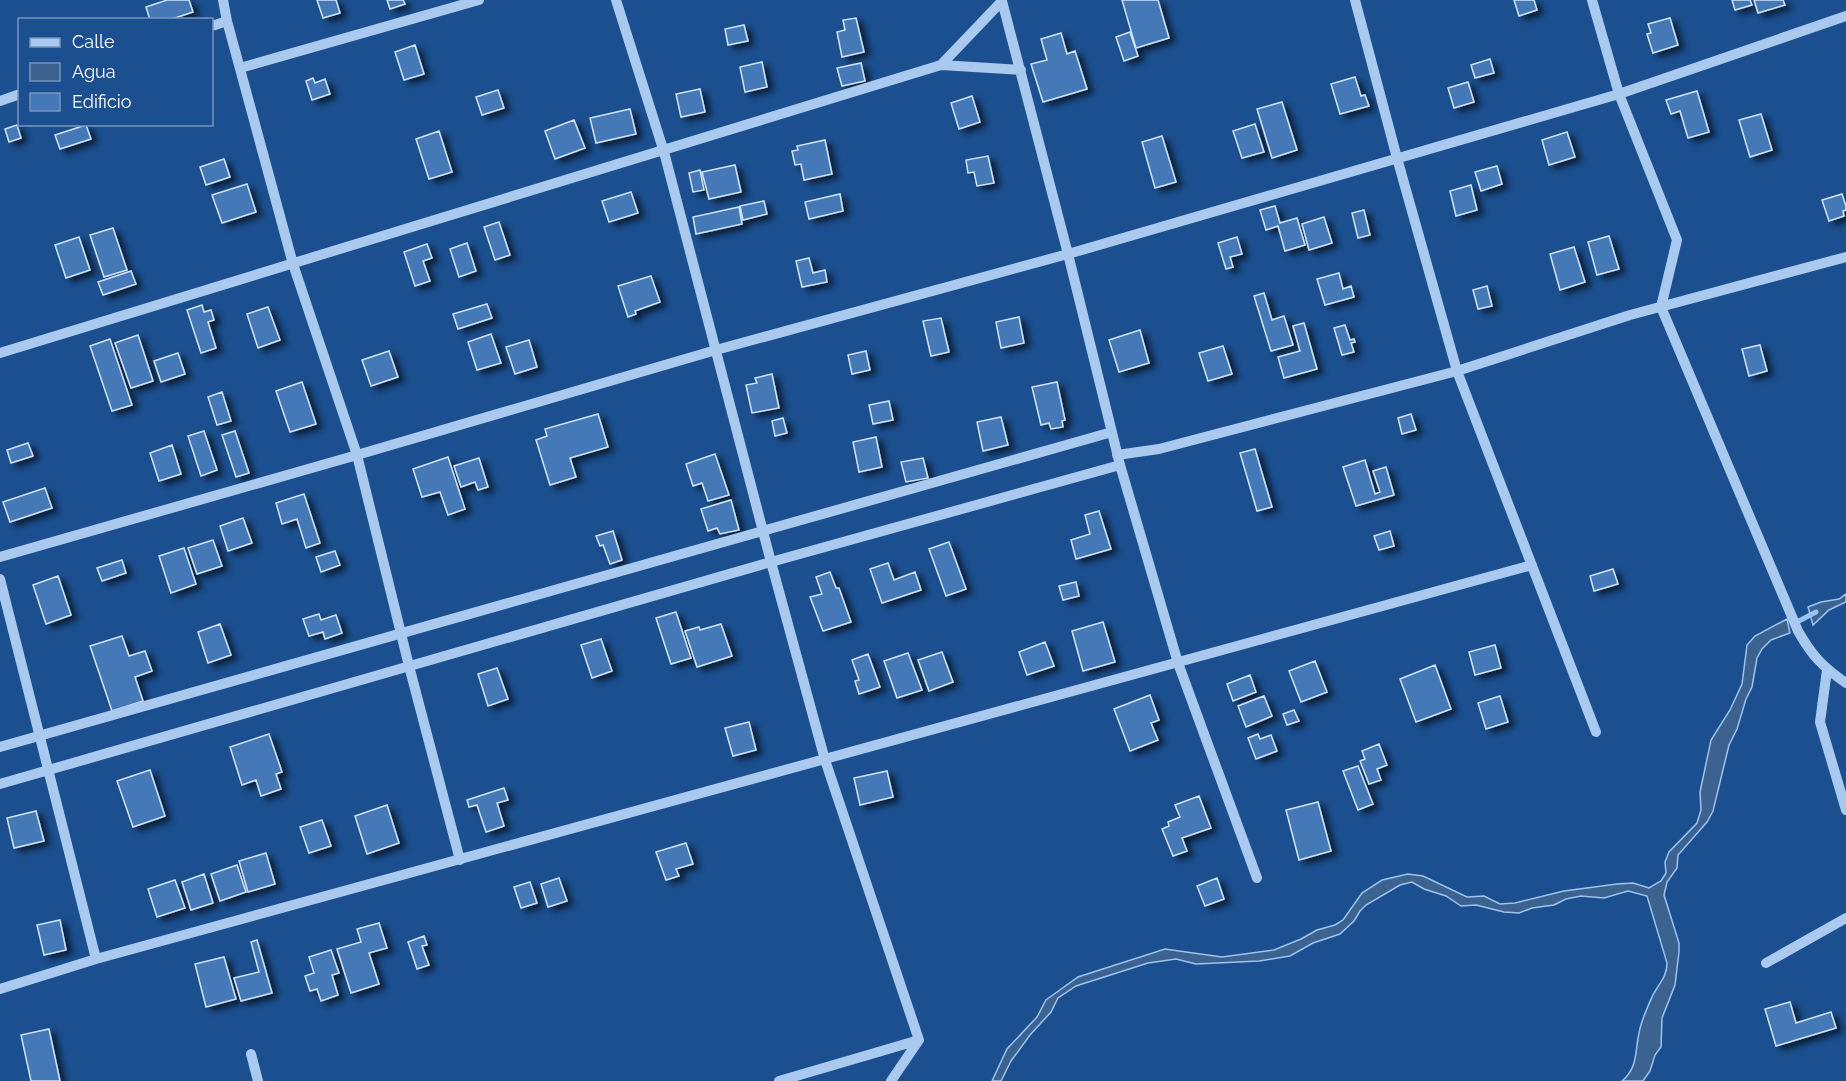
<svg xmlns="http://www.w3.org/2000/svg" width="1846" height="1081" viewBox="0 0 1846 1081" font-family="Raleway,sans-serif">
<style>
.water{fill:#3c6290;stroke:#9cc4f0;stroke-width:1.5}
.lines{fill:none;stroke-linecap:round;stroke-linejoin:round}
.stream{stroke:#9cc4f0;stroke-width:5}
.building{fill:#4478b7;stroke:#cfe3fa;stroke-width:1.5;filter:url(#shadow)}
.minor{stroke:#a9c9ee;stroke-width:10}
</style>
<defs>
<filter id="shadow"><feDropShadow dx="6" dy="4" stdDeviation="3" flood-color="#0009"/></filter>
</defs>
<rect width="100%" height="100%" fill="#1b4f8f"/>
<!-- water -->
<path class="water" d="M1846 594V602L1829 610 1813 625 1808 607 1821 602 1839 599Z
M1787 619 1790 633 1771 640 1762 649 1757 658 1752 687 1746 699 1737 729 1729 745 1713 811 1707 822 1678 855 1677 868 1667 882 1664 895 1679 943V952L1675 985 1662 1018 1661 1047 1655 1055 1650 1071 1643 1081H1622C1638 1068 1635 1051 1639 1033 1641 1021 1647 1008 1652 997 1658 984 1667 978 1667 963L1647 896 1628 891 1604 898 1581 896 1566 899 1554 905 1532 908 1519 913 1504 912 1476 905 1461 906 1446 896 1424 889 1412 882 1400 885 1366 905 1360 911 1354 921 1340 934 1313 943 1290 956 1259 961 1196 964 1176 959 1148 963 1076 986 1058 998 1051 1012 1030 1035 1011 1061 1001 1081H992L1007 1049 1037 1017 1046 1000 1078 977 1165 949 1222 957 1274 950 1301 939 1317 930 1335 925 1343 920 1362 893 1382 880 1408 874 1423 876 1467 897 1484 896 1500 904 1515 903 1564 891 1617 884 1633 883 1649 888 1661 881 1666 873 1665 862 1669 852 1697 823 1701 810 1700 792 1711 740 1730 710 1742 684 1747 645 1755 636Z"/>
<g class="lines">
<!-- stream -->
<path class="stream" d="M1795 623 1816 612"/>
</g>
<!-- building -->
<path class="building" d="M167 0H189L193 12 169 20H150L146 7Z
M317 0H336L340 13 323 18Z
M387 0H403L405 4 390 9Z
M1122 0H1158L1169 38 1136 48Z
M1514 0H1534L1537 10 1519 16Z
M1732 0H1750L1752 5 1735 10Z
M1754 0H1783L1785 5 1758 13Z
M856 18 864 52 842 57 837 32 845 30 843 20Z
M1670 18 1678 45 1653 53 1647 34 1651 33 1648 24Z
M744 25 748 41 728 45 725 29Z
M1130 32 1138 56 1124 61 1116 37Z
M1061 33 1067 54 1075 51 1087 89 1043 102 1031 64 1047 60 1041 39Z
M415 45 424 74 404 80 395 52Z
M1490 59 1494 73 1475 78 1471 65Z
M762 62 767 87 745 92 740 67Z
M861 63 865 81 842 86 837 68Z
M1355 77 1361 96 1365 95 1369 106 1340 114 1331 84Z
M313 78 315 83 325 79 330 94 312 100 306 81Z
M1468 82 1474 102 1454 108 1448 88Z
M700 89 705 112 681 117 676 94Z
M498 90 504 108 482 115 476 97Z
M1697 91 1709 132 1688 138 1680 111 1671 114 1666 100Z
M972 96 980 122 959 129 951 103Z
M1282 102 1297 150 1272 158 1257 109Z
M630 109 636 134 596 143 590 118Z
M1761 114 1772 150 1750 157 1739 120Z
M574 120 585 148 555 159 545 131Z
M1255 124 1264 152 1242 158 1233 131Z
M17 125 21 138 9 142 5 129Z
M86 125 91 139 60 149 55 135Z
M439 131 452 172 429 179 416 139Z
M1567 132 1575 157 1549 165 1542 140Z
M1162 136 1176 182 1155 188 1142 142Z
M825 140 832 174 804 180 801 164 795 165 792 151 798 150 797 146Z
M988 156 994 183 977 186 974 172 968 173 966 160Z
M224 159 230 177 206 185 200 167Z
M735 165 741 192 709 199 702 172Z
M1497 166 1502 184 1481 191 1475 172Z
M700 170 704 190 693 192 689 173Z
M247 184 256 212 222 223 212 195Z
M1471 185 1477 210 1456 216 1450 191Z
M631 192 638 213 609 222 602 201Z
M840 194 843 211 809 219 805 202Z
M1842 194 1846 206V210L1843 211 1844 216 1829 221 1822 200Z
M764 201 767 214 743 220 740 206Z
M1275 206 1280 223 1297 218 1305 245 1285 251 1278 226 1266 230 1260 210Z
M739 207 742 224 696 234 693 217Z
M1364 210 1370 235 1358 238 1352 213Z
M1324 217 1332 243 1309 250 1302 224Z
M499 222 510 255 495 260 484 227Z
M113 228 127 270 104 277 90 235Z
M1609 236 1619 269 1597 275 1588 242Z
M79 237 90 270 66 278 55 245Z
M1237 237 1242 254 1230 257 1233 267 1226 269 1218 243Z
M467 243 476 271 459 277 450 249Z
M427 244 432 258 423 261 430 281 415 286 404 252Z
M1574 247 1585 282 1560 290 1550 254Z
M809 258 813 273 825 270 827 282 802 287 796 261Z
M131 271 136 284 103 295 98 282Z
M1339 273 1343 289 1351 286 1354 297 1325 305 1317 279Z
M651 276 660 302 635 311 636 314 628 317 618 286Z
M1487 286 1492 306 1478 309 1473 290Z
M1264 293 1272 320 1284 316 1293 345 1271 351 1254 296Z
M487 304 492 318 458 329 453 314Z
M202 305 204 312 211 310 214 320 208 322 216 348 201 353 187 310Z
M268 307 280 340 258 348 247 314Z
M1019 317 1024 343 1001 348 996 322Z
M941 318 949 352 931 356 923 321Z
M1304 323 1317 369 1284 378 1278 357 1300 351 1293 326Z
M1345 325 1350 340 1354 339 1355 342 1351 343 1354 352 1342 355 1334 328Z
M1140 330 1149 363 1119 372 1109 340Z
M491 334 501 363 477 370 468 342Z
M138 335 153 381 131 388 115 343Z
M110 339 132 405 112 411 90 346Z
M529 340 537 367 515 374 506 347Z
M1760 345 1767 371 1749 376 1742 349Z
M1223 346 1232 374 1208 381 1199 353Z
M389 351 398 377 371 386 362 360Z
M866 351 870 370 852 374 848 355Z
M178 353 185 374 161 382 154 361Z
M772 374 779 408 752 413 746 385 757 383 755 378Z
M302 382 316 424 290 432 276 391Z
M1057 382 1065 420 1062 421 1063 427 1051 429 1049 423 1041 425 1032 387Z
M222 392 231 421 217 425 208 397Z
M889 401 893 420 873 424 869 405Z
M598 414 608 447 570 458 576 477 550 485 536 440 547 436 545 429Z
M1411 414 1416 430 1402 434 1398 418Z
M1001 417 1008 445 983 451 977 422Z
M783 418 787 433 775 436 772 421Z
M204 431 217 470 201 476 188 436Z
M235 431 249 473 236 477 222 435Z
M876 437 882 467 859 472 853 442Z
M28 443 33 456 11 463 7 450Z
M172 445 181 474 159 481 150 453Z
M1255 449 1272 507 1257 511 1240 453Z
M715 454 729 495 708 501 702 483 693 486 686 464Z
M448 457 465 509 448 515 440 492 422 497 413 469Z
M479 458 488 487 478 490 475 482 461 487 454 466Z
M923 458 928 478 906 482 901 462Z
M1365 460 1375 494 1380 492 1373 471 1386 467 1394 495 1356 506 1343 467Z
M45 488 52 508 10 522 3 502Z
M304 494 320 543 306 548 297 519 282 524 276 503Z
M731 500 739 530 720 534 717 528 708 531 701 509Z
M1099 511 1111 549 1076 559 1071 540 1090 534 1085 515Z
M243 518 252 543 228 551 220 526Z
M613 531 622 560 610 564 603 545 600 546 596 536Z
M1390 531 1394 546 1379 550 1374 536Z
M213 540 222 566 197 574 188 548Z
M949 542 966 589 946 596 929 549Z
M184 548 196 584 171 593 159 556Z
M335 551 340 565 321 572 316 557Z
M122 560 126 573 102 581 97 568Z
M888 563 894 580 915 572 921 590 882 603 870 569Z
M1613 569 1618 584 1594 591 1590 576Z
M830 572 836 588H839L851 622 823 631 810 597 822 594 816 577Z
M58 576 71 615 46 624 33 585Z
M1076 582 1079 596 1063 600 1059 586Z
M676 612 691 658 671 664 656 618Z
M319 614 321 620 336 615 342 633 325 639 323 632 309 636 303 619Z
M1103 622 1115 662 1083 671 1072 631Z
M220 624 231 655 208 663 198 632Z
M721 624 732 656 697 667 685 631 699 627 700 630Z
M122 636 129 656 145 651 152 671 135 677 143 701 112 711 90 646Z
M601 639 612 671 592 678 581 645Z
M1045 642 1054 666 1027 675 1019 652Z
M1495 645 1501 668 1475 675 1469 652Z
M942 652 953 682 929 691 918 660Z
M908 653 922 690 897 698 884 661Z
M868 654 880 687 859 694 855 681 859 680 852 660Z
M1315 661 1327 692 1301 702 1289 671Z
M1435 665 1451 709 1416 722 1400 679Z
M497 668 508 699 488 706 478 674Z
M1250 675 1256 692 1233 701 1227 684Z
M1150 695 1159 720 1151 723 1158 740 1130 751 1114 709Z
M1264 696 1272 716 1246 727 1238 706Z
M1500 696 1508 722 1486 729 1478 703Z
M1294 710 1299 721 1287 725 1283 714Z
M749 722 756 750 733 756 725 728Z
M269 734 282 772 276 774 281 789 261 796 256 780 242 785 230 747Z
M1258 734 1260 739 1271 735 1277 751 1256 759 1248 738Z
M1379 744 1387 765 1377 769 1381 780 1369 784 1360 761 1365 759 1362 751Z
M1358 766 1373 804 1358 810 1343 771Z
M150 770 165 816 133 827 117 781Z
M887 771 893 797 860 805 854 778Z
M504 788 508 800 497 803 504 826 486 832 477 805 469 807 467 800Z
M1199 796 1211 828 1182 838 1187 851 1173 856 1162 829 1169 826 1168 822 1180 817 1175 805Z
M1318 802 1331 851 1299 860 1286 810Z
M387 805 399 843 367 854 355 816Z
M36 811 44 841 14 848 7 818Z
M322 820 331 846 309 853 300 827Z
M686 843 693 864 676 869 679 876 666 880 656 852Z
M266 853 275 884 248 892 239 861Z
M237 865 246 892 220 901 211 874Z
M204 874 213 903 191 910 182 882Z
M559 878 567 901 548 907 541 884Z
M1217 878 1224 899 1205 906 1197 886Z
M175 880 185 908 157 917 148 889Z
M530 882 537 903 521 908 514 887Z
M60 920 66 950 44 955 37 925Z
M379 923 387 948 369 953 379 984 351 993 337 949 361 942 357 929Z
M424 936 427 945 422 946 429 965 417 969 408 942Z
M257 940 272 993 241 1001 234 978 259 972 251 942Z
M331 950 339 973 332 975 338 995 321 1001 317 989 310 991 305 976 314 973 309 957Z
M224 957 236 999 206 1007 195 964Z
M1790 1002 1796 1023 1831 1012 1836 1028 1776 1046 1765 1009Z
M49 1029 60 1081H31L21 1035Z"/>
<g class="lines">
<!-- minor -->
<path class="minor" d="M223 0 227 21 293 264 357 455 409 666 460 860
M616 0 664 152 771 562 825 760 919 1040 891 1081
M1355 0 1397 158 1457 371 1596 732
M1592 0 1619 94 1677 240 1661 307 1798 631C1812 656 1823 667 1846 683
M212 26 227 21
M941 65 1002 1 1068 254 1120 465 1178 663 1257 878
M240 68 479 0
M0 101 20 94
M0 353 941 65 1021 70
M1117 455 1159 449 1457 371 1630 315 1846 257
M0 557 357 455 716 350 1068 254 1619 94 1846 16
M0 579 96 959
M1827 670 1820 722 1846 810
M0 747 1112 432
M0 784 771 562 1120 465
M1766 963 1846 918
M0 989 96 959 1532 565
M251 1054 258 1081
M779 1081 919 1040"/>
</g>
<!-- legend -->
<rect x="18" y="18" width="195" height="108" fill="#1b4f8f" stroke="#7695bc" stroke-width="1.5"/>
<rect x="30" y="38" width="30" height="9" fill="#a9c9ee" stroke="#7695bc" stroke-width="1.5"/>
<text x="72" y="48" font-size="18" fill="#ffffff">Calle</text>
<rect x="30" y="63" width="30" height="18" fill="#3c6290" stroke="#7695bc" stroke-width="1.5"/>
<text x="72" y="78" font-size="18" fill="#ffffff">Agua</text>
<rect x="30" y="93" width="30" height="18" fill="#4478b7" stroke="#7695bc" stroke-width="1.5"/>
<text x="72" y="108" font-size="18" fill="#ffffff">Edificio</text>
</svg>
